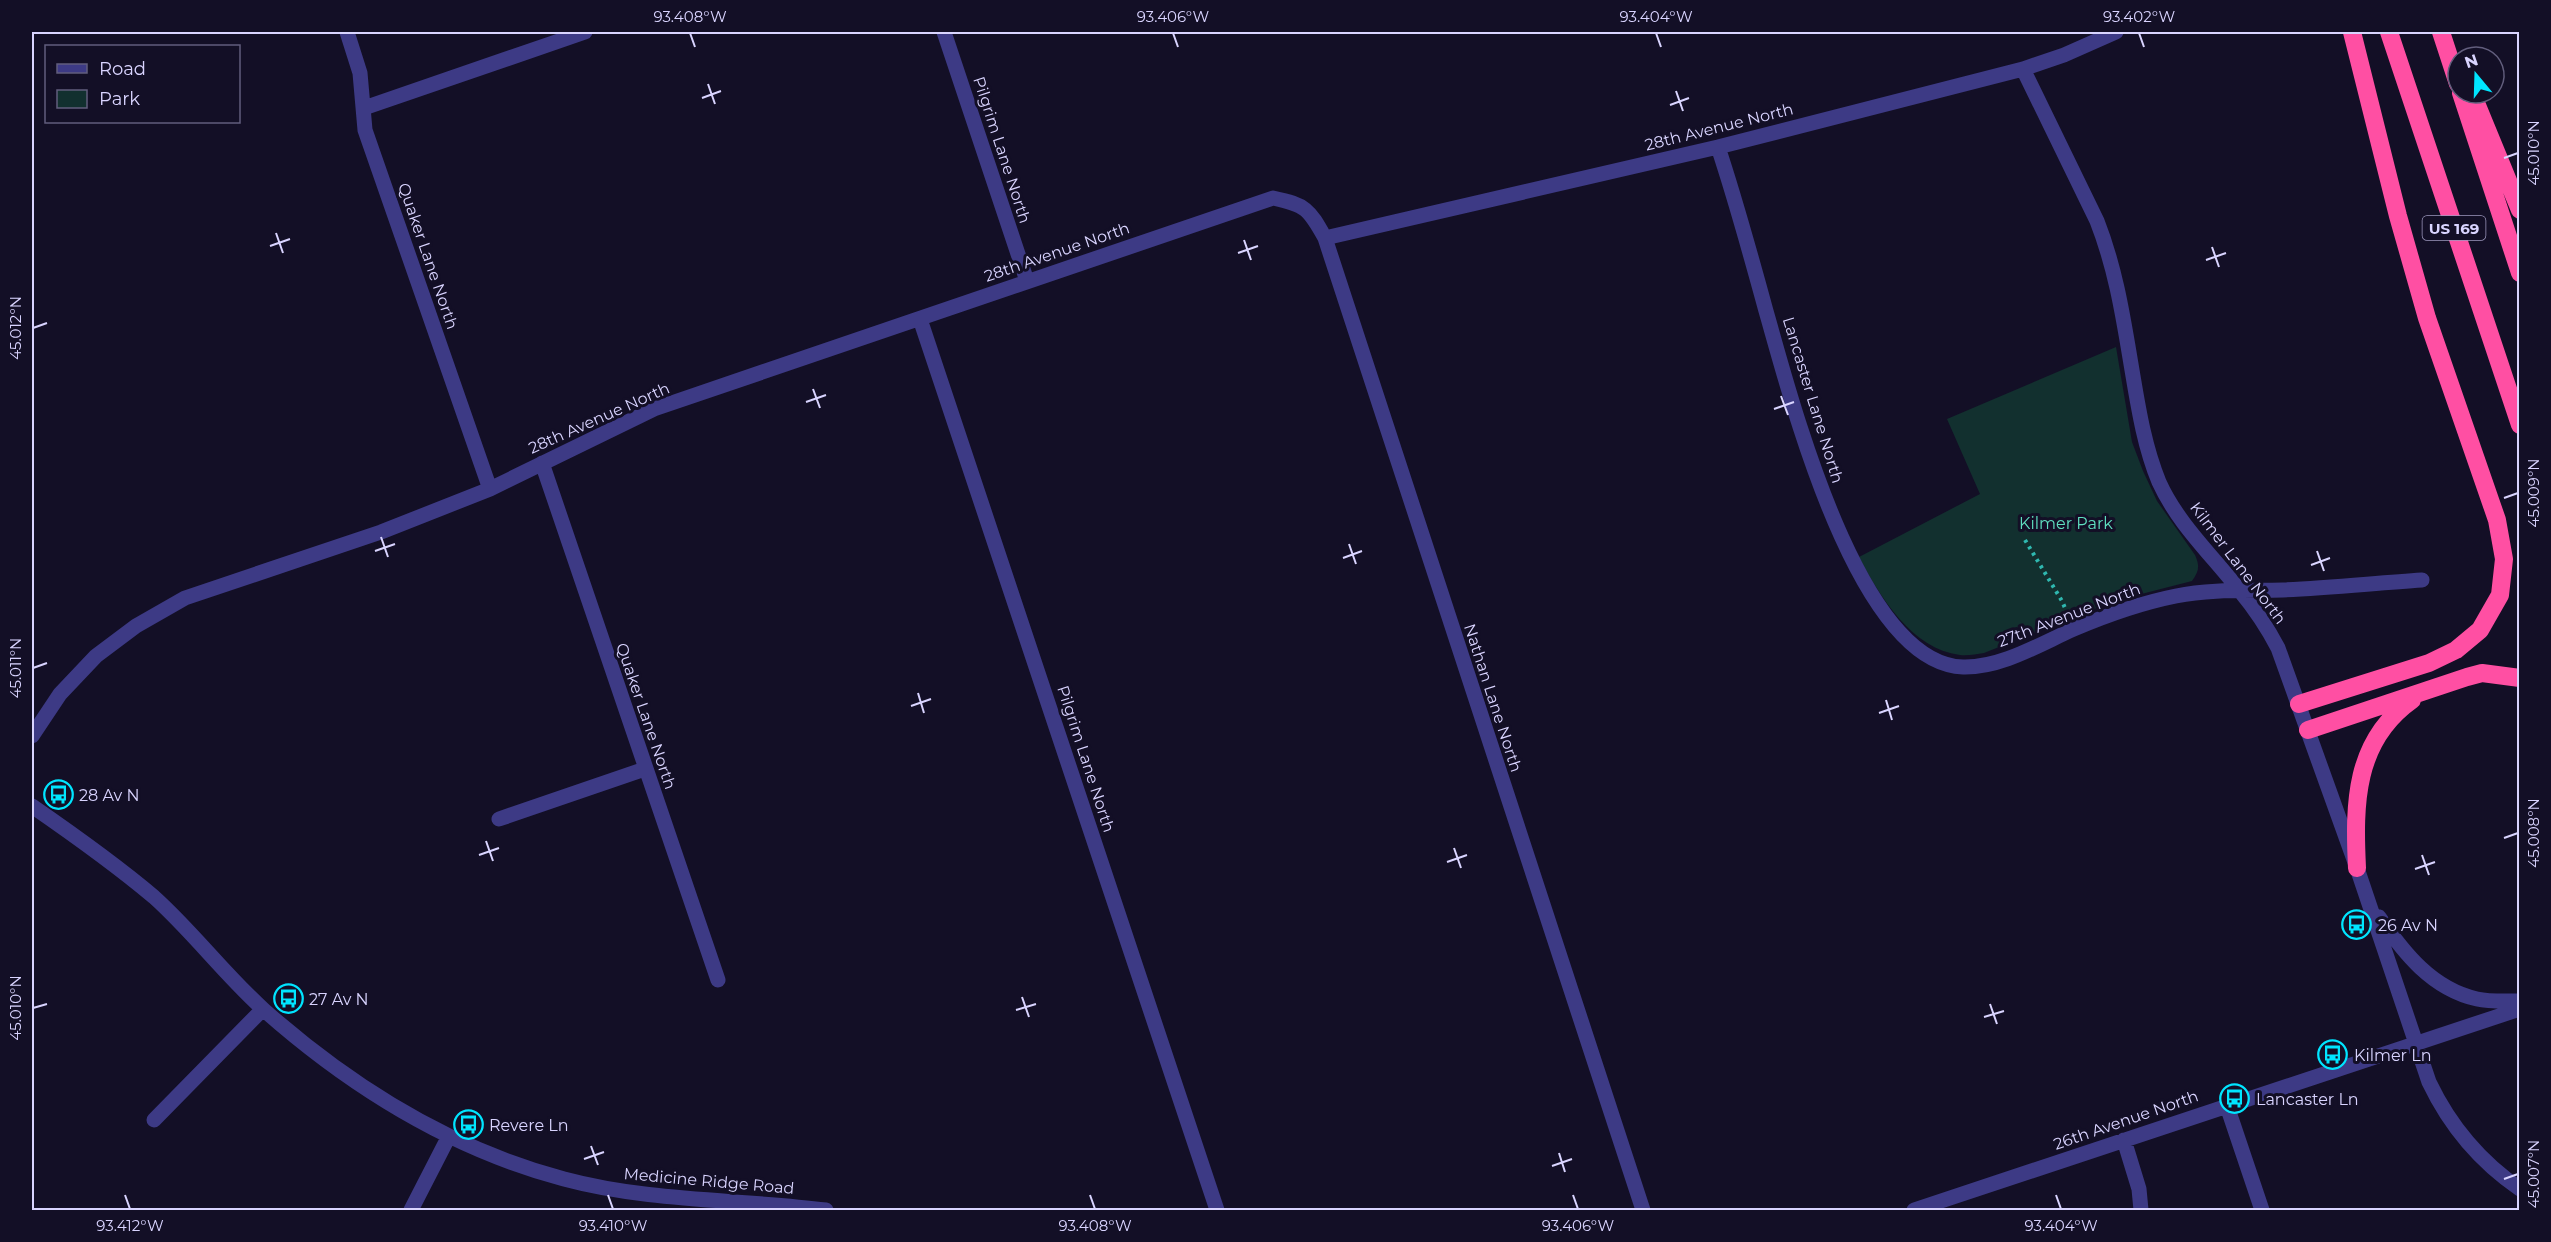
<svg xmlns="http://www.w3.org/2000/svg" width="2551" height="1242" viewBox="0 0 2551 1242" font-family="Montserrat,sans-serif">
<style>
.green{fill:#12302f}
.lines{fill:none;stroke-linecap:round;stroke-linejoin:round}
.path{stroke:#2fb8b0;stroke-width:4;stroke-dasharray:3 4.5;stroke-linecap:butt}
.minor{stroke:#3d3a85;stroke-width:15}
.highway{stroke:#ff4fa3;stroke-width:18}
.ticks{fill:none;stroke:#d9d4ff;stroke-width:2}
.labels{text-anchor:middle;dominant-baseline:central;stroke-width:6;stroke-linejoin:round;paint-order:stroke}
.shield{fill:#130f26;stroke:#9e99be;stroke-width:1.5}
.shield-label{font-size:15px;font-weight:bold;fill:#d9d4ff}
.street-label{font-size:16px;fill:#d9d4ff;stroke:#130f26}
.park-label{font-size:16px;fill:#5fe0c0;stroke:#130f26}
.poi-label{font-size:16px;fill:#d9d4ff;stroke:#130f26;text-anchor:start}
.neatline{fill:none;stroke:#d9d4ff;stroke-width:2}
.ticks-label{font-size:15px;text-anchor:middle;fill:#d9d4ff}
</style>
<rect width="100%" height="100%" fill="#130f26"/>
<!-- green -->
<path class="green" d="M2116 347 2132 442 2143 471 2157 501 2195 555C2200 566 2199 571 2192 581L2114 601 1984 653C1976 654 1968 656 1960 655 1912 649 1880 597 1859 557L1980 494 1947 419Z"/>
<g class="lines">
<!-- path -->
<path class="path" d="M2025 540 2062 601 2068 615"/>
<!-- minor -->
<path class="minor" d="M347 32 360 73 365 130 490 489
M944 32 1027 281
M2023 69 2097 221C2117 272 2124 323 2133 376 2139 412 2145 448 2159 482 2178 524 2212 555 2240 591 2255 609 2267 627 2278 648L2357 868 2429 1082C2450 1126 2479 1161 2520 1189
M364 108 585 32
M1718 147C1736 201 1751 256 1766 311 1790 394 1857 664 1963 667 2001 668 2040 644 2074 629 2107 615 2141 603 2176 596 2212 589 2247 591 2283 590 2329 588 2376 583 2422 580
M1325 238 1718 147 2023 69 2064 55 2116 32
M920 319 1217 1210
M542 463 718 980
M32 736 60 694 96 656 136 626 185 598 381 532 490 489 654 409 1273 198C1306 205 1309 209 1325 238L1643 1210
M32 806C74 835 115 864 154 897 193 932 225 975 264 1010 351 1087 451 1149 564 1179 650 1202 739 1199 826 1210
M499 819 645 769
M2379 917C2404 953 2432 989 2477 999 2490 1002 2506 1001 2520 1001
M2227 1106 2262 1210
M154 1120 263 1009
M2124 1140 2139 1189 2141 1210
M411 1210 448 1138
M1914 1210 2520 1009"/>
<!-- highway -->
<path class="highway" d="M2389 32 2520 425
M2441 32 2458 84
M2461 93 2520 273
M2476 103 2520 210
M2299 704 2429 663 2456 650 2480 630 2500 595 2504 559 2497 520 2427 318 2398 216 2352 32
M2308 730 2467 677 2482 673 2520 678
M2357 868C2354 804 2354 741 2412 700"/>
</g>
<!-- ticks -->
<path class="ticks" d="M690 33 695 47M1173 33 1178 47M1656 33 1661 47M2139 33 2144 47M708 84 715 104M1676 91 1683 111M702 98 721 91M1670 105 1689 98M2504 158 2518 153M276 233 283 253M1244 240 1251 260M270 246 290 239M2212 247 2219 267M1238 253 1258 246M2206 260 2226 253M33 328 47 323M813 389 820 408M1781 396 1788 415M806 402 826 395M1774 409 1794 402M2504 498 2518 493M381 537 388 557M1349 544 1356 564M375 551 395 544M2317 551 2324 571M1343 558 1362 551M2311 565 2330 558M33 668 47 663M918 693 924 713M1886 700 1892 720M911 706 931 699M1879 713 1899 706M2504 838 2518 833M486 841 493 861M1454 848 1461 868M479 855 499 848M2422 855 2429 875M1447 862 1467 855M2415 869 2435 862M1022 997 1029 1017M1990 1004 1997 1024M33 1008 47 1004M1016 1010 1036 1004M1984 1017 2004 1011M591 1146 598 1165M1559 1153 1565 1172M584 1159 604 1152M1552 1166 1572 1159M2504 1179 2518 1174M125 1195 130 1209M608 1195 613 1209M1090 1195 1095 1209M1573 1195 1578 1209M2056 1195 2061 1209"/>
<!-- icons -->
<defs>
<symbol id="bus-ring" viewBox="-11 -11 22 22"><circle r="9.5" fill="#130f26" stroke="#00e5ff" stroke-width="1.5"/><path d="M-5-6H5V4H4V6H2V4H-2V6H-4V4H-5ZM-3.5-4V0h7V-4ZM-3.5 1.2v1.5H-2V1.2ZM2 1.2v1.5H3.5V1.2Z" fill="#00e5ff"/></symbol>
</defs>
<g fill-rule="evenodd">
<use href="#bus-ring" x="42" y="778" width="33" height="33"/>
<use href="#bus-ring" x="2340" y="908" width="33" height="33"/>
<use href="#bus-ring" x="272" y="982" width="33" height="33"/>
<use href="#bus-ring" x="2316" y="1038" width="33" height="33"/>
<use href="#bus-ring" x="2218" y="1082" width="33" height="33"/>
<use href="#bus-ring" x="452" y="1108" width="33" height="33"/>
</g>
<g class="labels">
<!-- shield labels -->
<rect class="shield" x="2422.5" y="216" width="63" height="24" rx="4.5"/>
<g class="shield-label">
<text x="2454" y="228">US 169</text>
</g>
<!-- street labels -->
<g class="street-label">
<text transform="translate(1719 127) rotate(-14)">28th Avenue North</text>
<text transform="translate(1002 150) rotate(72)">Pilgrim Lane North</text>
<text transform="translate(1057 252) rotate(-19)">28th Avenue North</text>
<text transform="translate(428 256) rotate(71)">Quaker Lane North</text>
<text transform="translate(1813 400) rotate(73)">Lancaster Lane North</text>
<text transform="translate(599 418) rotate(-24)">28th Avenue North</text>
<text transform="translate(2238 563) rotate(53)">Kilmer Lane North</text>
<text transform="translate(2069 615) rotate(-21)">27th Avenue North</text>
<text transform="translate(1493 698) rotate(72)">Nathan Lane North</text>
<text transform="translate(646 716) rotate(71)">Quaker Lane North</text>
<text transform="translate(1086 759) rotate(72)">Pilgrim Lane North</text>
<text transform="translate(2126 1120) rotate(-19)">26th Avenue North</text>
<text transform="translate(709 1181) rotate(5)">Medicine Ridge Road</text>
</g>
<!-- park labels -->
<g class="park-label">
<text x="2066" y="523">Kilmer Park</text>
</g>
<!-- poi labels -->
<g class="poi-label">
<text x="79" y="795">28 Av N</text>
<text x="2378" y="925">26 Av N</text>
<text x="309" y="999">27 Av N</text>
<text x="2354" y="1055">Kilmer Ln</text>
<text x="2256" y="1099">Lancaster Ln</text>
<text x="489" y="1125">Revere Ln</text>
</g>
</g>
<!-- border -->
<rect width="2551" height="1242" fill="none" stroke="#130f26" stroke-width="66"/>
<!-- legend -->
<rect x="45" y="45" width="195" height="78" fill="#130f26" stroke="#625e7d" stroke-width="1.5"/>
<rect x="57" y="64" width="30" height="9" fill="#3d3a85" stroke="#625e7d" stroke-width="1.5"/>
<text x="99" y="75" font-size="18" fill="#d9d4ff">Road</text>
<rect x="57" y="90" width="30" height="18" fill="#12302f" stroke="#625e7d" stroke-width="1.5"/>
<text x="99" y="105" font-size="18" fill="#d9d4ff">Park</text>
<!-- north arrow -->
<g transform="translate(2476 75) rotate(341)"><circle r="28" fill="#130f26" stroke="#625e7d" stroke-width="1.5"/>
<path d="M0-4.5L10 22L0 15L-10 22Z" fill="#00e5ff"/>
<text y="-9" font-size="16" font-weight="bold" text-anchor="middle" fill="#d9d4ff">N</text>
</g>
<rect x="33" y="33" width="2485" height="1176" class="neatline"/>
<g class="ticks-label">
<text x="690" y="22">93.408°W</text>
<text x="1173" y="22">93.406°W</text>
<text x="1656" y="22">93.404°W</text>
<text x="2139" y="22">93.402°W</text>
<text transform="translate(2534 153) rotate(-90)" y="5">45.010°N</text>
<text transform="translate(16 328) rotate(-90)" y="5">45.012°N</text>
<text transform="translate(2534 493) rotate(-90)" y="5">45.009°N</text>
<text transform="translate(16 668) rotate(-90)" y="5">45.011°N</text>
<text transform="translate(2534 833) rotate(-90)" y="5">45.008°N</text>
<text transform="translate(16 1008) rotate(-90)" y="5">45.010°N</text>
<text transform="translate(2534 1174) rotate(-90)" y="5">45.007°N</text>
<text x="130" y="1231">93.412°W</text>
<text x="613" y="1231">93.410°W</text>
<text x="1095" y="1231">93.408°W</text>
<text x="1578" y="1231">93.406°W</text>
<text x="2061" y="1231">93.404°W</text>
</g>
</svg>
